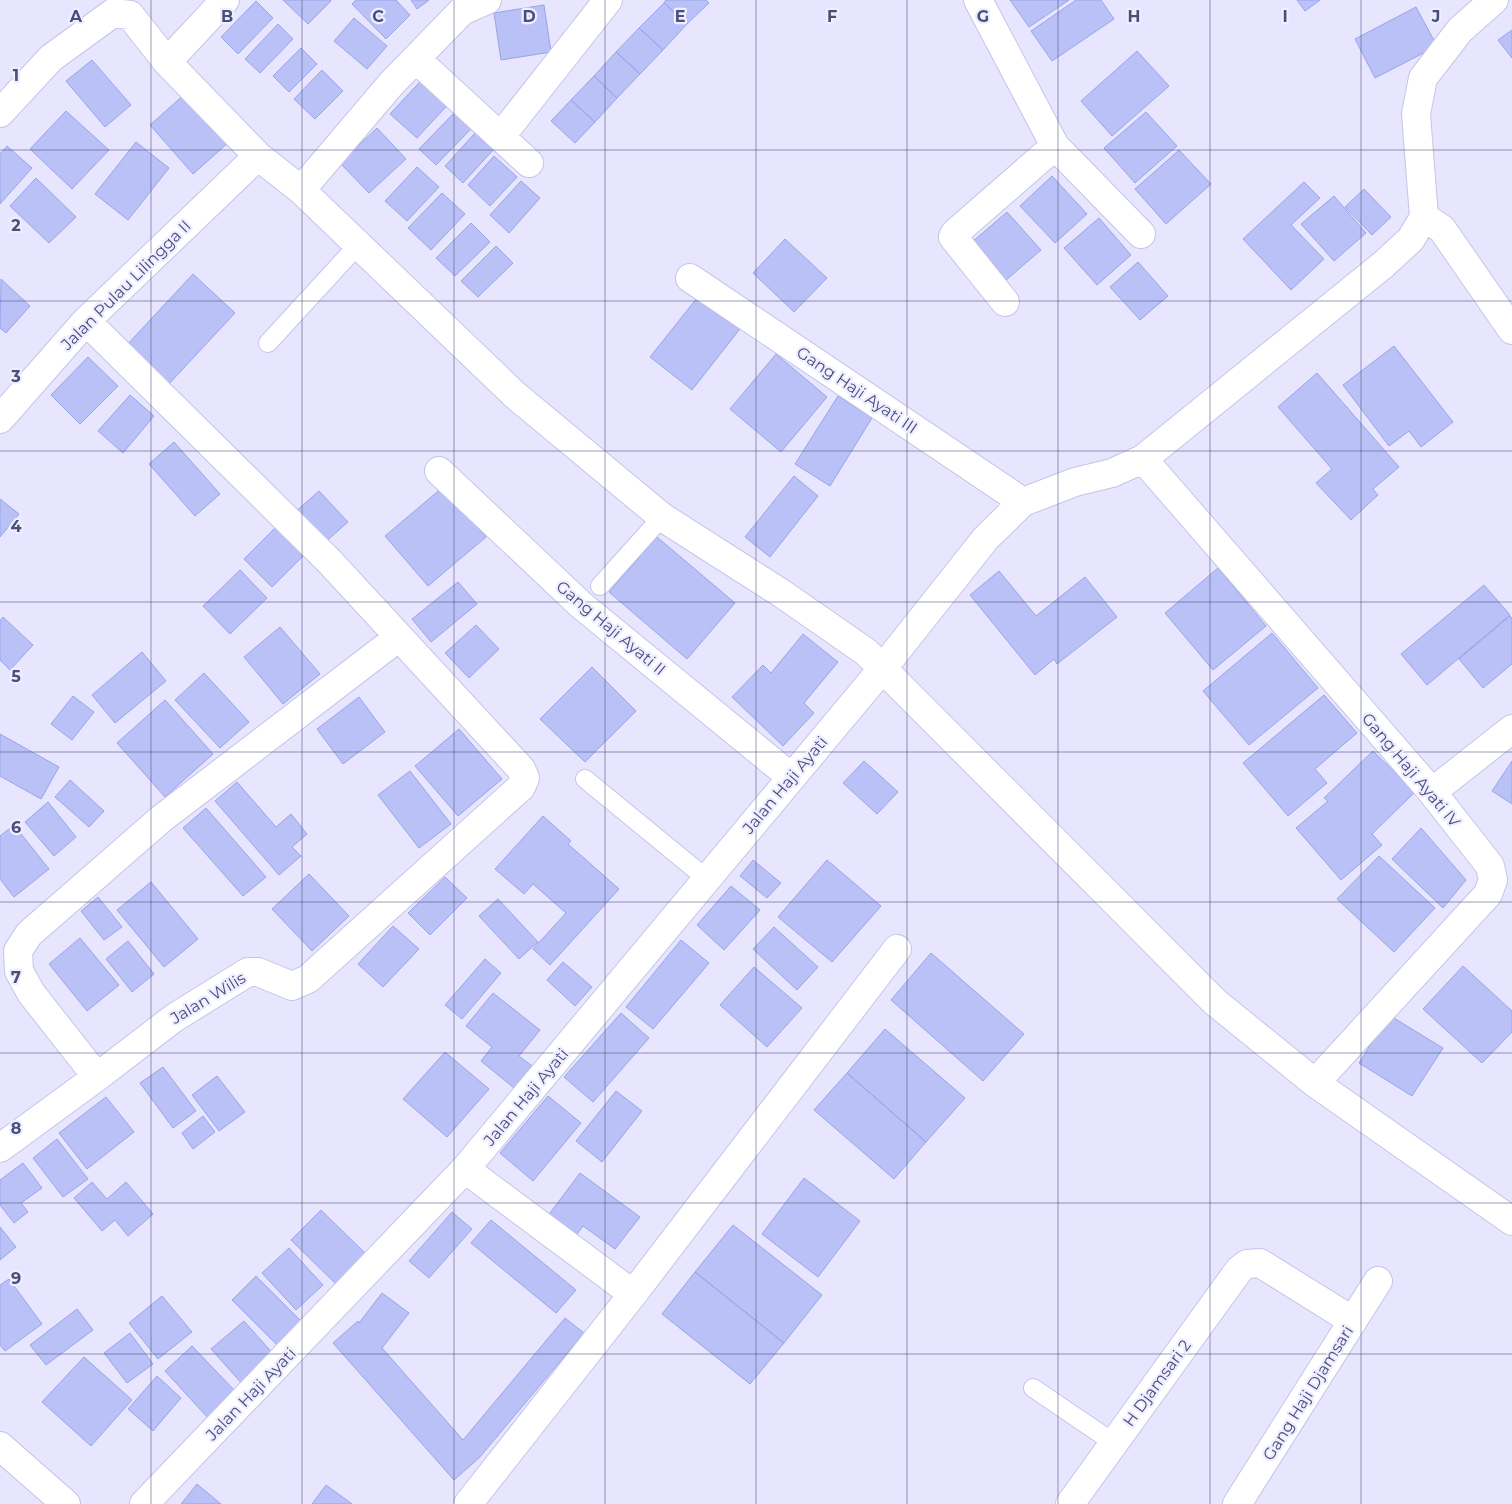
<svg xmlns="http://www.w3.org/2000/svg" width="1512" height="1504" viewBox="0 0 1512 1504" font-family="Montserrat,sans-serif">
<style>
.building{fill:#bac1f6;stroke:#99a4ea}
.lines{fill:none;stroke-linecap:round;stroke-linejoin:round}
.lane-casing{stroke:#c4c5e9;stroke-width:20}
.street-casing{stroke:#c4c5e9;stroke-width:30}
.secondary-casing{stroke:#bfc1eb;stroke-width:30}
.lane{stroke:#fff;stroke-width:18}
.street{stroke:#fff;stroke-width:28}
.secondary{stroke:#fff;stroke-width:28}
.grid{fill:none;stroke:#474f7a;stroke-width:1;stroke-opacity:0.55}
.labels{text-anchor:middle;dominant-baseline:central;stroke-width:4.5;stroke-linejoin:round;paint-order:stroke}
.street-label{font-size:16px;fill:#474f7a;stroke:#efedff}
.grid-label{font-size:16px;text-anchor:middle;font-weight:bold;fill:#474f7a;stroke:#efedff;stroke-width:4.5;stroke-linejoin:round;paint-order:stroke}
</style>
<rect width="100%" height="100%" fill="#e8e5fe"/>
<!-- building -->
<path class="building" d="M283 0H330L331 1 308 24Z
M356 0H396L410 15 386 39 352 4Z
M411 0H429L417 9Z
M666 0H706L709 3 687 24 664 3Z
M1010 0H1069L1029 27Z
M1076 0H1101L1114 19 1052 61 1031 31Z
M1297 0H1320L1305 11Z
M256 1 273 18 238 54 221 37Z
M664 3 687 24 663 50 639 28Z
M544 5 551 52 501 60 494 13Z
M1416 7 1437 46 1375 78 1355 39Z
M354 18 387 46 367 69 334 41Z
M278 24 293 39 260 73 245 59Z
M639 28 663 50 640 74 616 52Z
M1512 30V58L1498 40Z
M301 48 317 64 289 92 273 76Z
M1137 51 1169 86 1112 136 1081 101Z
M616 52 640 74 617 98 594 76Z
M92 60 131 105 105 127 66 81Z
M322 70 343 91 315 119 294 99Z
M429 72 456 96 417 138 390 114Z
M594 76 617 98 595 122 571 100Z
M186 93 229 142 193 174 150 125Z
M571 100 595 122 575 143 551 121Z
M66 111 109 150 72 189 30 149Z
M1146 112 1177 146 1135 183 1104 148Z
M454 113 471 129 436 165 419 149Z
M377 128 406 159 369 193 340 163Z
M475 133 493 150 463 183 445 166Z
M136 142 169 168 128 220 95 194Z
M7 146 32 168 0 204V154Z
M1179 150 1211 184 1166 224 1135 189Z
M494 156 517 177 490 206 468 185Z
M417 167 439 187 407 221 385 201Z
M1052 176 1087 214 1055 243 1020 206Z
M36 178 76 217 49 243 10 206Z
M521 181 540 198 509 233 490 215Z
M1304 182 1320 198 1291 225 1324 259 1291 290 1243 239Z
M1364 189 1391 217 1372 235 1345 207Z
M442 193 465 214 431 250 408 228Z
M1334 196 1366 233 1334 261 1301 224Z
M1007 212 1041 250 998 287 964 249Z
M1099 218 1131 255 1097 285 1064 248Z
M471 223 490 242 455 276 436 258Z
M785 239 827 278 794 312 753 273Z
M496 246 513 263 478 297 461 281Z
M1138 262 1168 296 1140 320 1110 287Z
M193 274 235 313 167 386 125 347Z
M1 279 30 306 6 333 0 328Z
M701 293 743 325 692 390 650 357Z
M1394 346 1453 422 1421 447 1409 431 1389 446 1343 385Z
M776 354 827 397 781 452 730 409Z
M88 357 118 386 80 424 51 395Z
M1317 373 1399 467 1373 489 1378 495 1351 520 1316 483 1332 469 1278 407Z
M130 395 154 416 123 453 98 431Z
M838 396 872 418 830 486 795 464Z
M174 442 220 494 195 516 149 464Z
M794 476 818 496 770 557 745 537Z
M443 487 486 537 428 586 385 536Z
M319 491 348 522 323 544 294 513Z
M0 499 19 514 0 537Z
M275 528 303 556 272 587 244 559Z
M657 537 735 603 687 659 609 592Z
M1218 568 1266 626 1213 670 1165 613Z
M240 570 267 598 230 634 203 606Z
M999 571 1036 616 1085 577 1117 617 1057 664 1054 659 1035 675 970 595Z
M458 582 477 604 431 642 412 619Z
M1484 585 1510 615 1427 685 1401 654Z
M1510 616 1512 618V664L1483 688 1459 659Z
M3 617 33 645 10 670 0 660V621Z
M476 625 499 649 469 678 445 653Z
M280 627 320 674 283 704 244 657Z
M1272 633 1318 688 1249 745 1203 691Z
M803 634 838 662 804 703 814 713 783 746 732 697 763 665 771 673Z
M142 652 166 681 115 723 92 695Z
M592 667 636 711 585 762 540 719Z
M204 673 249 722 220 748 175 700Z
M1324 695 1357 733 1315 769 1327 783 1288 816 1243 763Z
M73 696 94 712 72 740 51 724Z
M359 697 385 732 343 764 317 729Z
M165 700 213 754 165 797 117 743Z
M459 729 502 779 458 816 415 766Z
M0 734 59 767 41 799 0 776Z
M1373 751 1415 792 1372 834 1382 845 1341 880 1296 828 1328 801 1324 798Z
M864 761 898 792 877 814 843 783Z
M1512 761V804L1492 791Z
M410 771 451 824 419 848 378 795Z
M70 780 104 811 89 827 55 797Z
M237 782 276 827 291 814 307 834 292 847 301 856 279 875 215 801Z
M48 802 76 837 54 856 25 822Z
M206 808 266 877 243 896 183 828Z
M543 816 571 841 568 844 619 889 550 965 533 949 566 913 533 884 524 894 495 869Z
M14 825 49 869 14 897 0 879V836Z
M1421 828 1466 880 1443 908 1392 859Z
M1379 856 1435 908 1394 952 1337 899Z
M753 860 781 883 767 898 740 876Z
M827 860 881 906 832 962 778 917Z
M309 874 349 916 312 951 272 909Z
M445 877 467 898 430 935 408 913Z
M151 882 198 939 164 967 117 910Z
M731 886 760 910 724 950 697 925Z
M98 897 122 927 104 940 81 911Z
M498 899 538 942 519 959 479 916Z
M393 926 419 949 383 987 358 964Z
M774 927 818 967 797 990 753 949Z
M80 938 119 985 87 1011 49 964Z
M681 940 709 963 653 1029 626 1007Z
M128 941 154 974 132 992 106 959Z
M931 953 1024 1034 983 1081 891 1000Z
M485 959 501 973 462 1019 445 1005Z
M563 962 592 987 575 1006 547 980Z
M1463 966 1512 1011V1032L1482 1063 1423 1009Z
M754 967 802 1008 767 1047 720 1005Z
M493 993 540 1030 519 1056 532 1066 514 1088 481 1061 492 1047 466 1026Z
M621 1013 649 1038 593 1102 564 1077Z
M1389 1015 1443 1048 1412 1096 1359 1063Z
M885 1029 965 1098 926 1142 847 1073Z
M445 1052 489 1089 447 1137 403 1099Z
M163 1067 196 1111 173 1128 140 1083Z
M847 1073 926 1142 894 1179 814 1110Z
M217 1076 245 1112 219 1131 192 1095Z
M616 1091 642 1111 602 1162 576 1141Z
M548 1096 581 1123 533 1181 500 1153Z
M106 1097 134 1132 87 1169 59 1133Z
M203 1116 215 1132 193 1149 182 1133Z
M57 1139 88 1179 63 1197 33 1158Z
M23 1163 42 1188 21 1203 28 1212 14 1223 0 1205V1180Z
M580 1173 640 1217 615 1249 583 1226 571 1242 544 1221Z
M804 1178 860 1221 818 1277 762 1234Z
M92 1182 107 1199 126 1182 153 1214 128 1236 115 1220 102 1231 74 1198Z
M321 1210 367 1255 337 1285 291 1240Z
M452 1212 472 1229 429 1278 409 1261Z
M491 1220 576 1290 556 1313 471 1243Z
M733 1225 822 1295 784 1343 695 1272Z
M0 1227 16 1247 0 1260Z
M289 1248 323 1285 296 1310 262 1273Z
M695 1272 784 1343 750 1384 662 1314Z
M256 1276 303 1323 279 1347 232 1300Z
M9 1279 42 1324 5 1351 0 1345V1285Z
M382 1293 409 1313 382 1348 463 1440 565 1318 584 1333 479 1458 454 1480 333 1343 358 1321 359 1323Z
M162 1296 192 1332 158 1359 129 1323Z
M77 1309 93 1330 46 1365 30 1345Z
M244 1321 276 1357 244 1386 211 1349Z
M130 1333 153 1364 127 1383 104 1353Z
M192 1346 237 1393 209 1419 165 1371Z
M84 1357 132 1400 91 1446 42 1402Z
M157 1376 181 1398 153 1431 128 1409Z
M197 1484 221 1504H181Z
M326 1485 352 1504H312Z"/>
<g class="lines">
<defs>
<path id="lane" d="M268 343 358 245
M600 586 662 517
M585 779 707 879
M1033 1388 1114 1443"/>
<path id="street" d="M978 0 1055 146 1141 234
M416 59 529 163
M167 62 225 0
M0 113 51 58 113 13 130 15 167 62 258 156 301 190 515 395 662 517 781 593 866 652 1215 1002 1315 1083 1512 1221
M501 136 608 0
M301 190 391 84 462 11 487 0
M1424 217 1442 229 1512 330
M690 278 1023 502
M1005 302 953 237 955 233 1055 146
M0 419 86 321 258 156
M1143 459 1432 792 1490 866 1493 880 1488 894 1315 1083
M439 471 581 605 791 777
M1432 792 1512 729
M97 1077 31 993 19 971 18 951 29 934 161 819 399 637
M0 1148 97 1077 174 1018 248 972H258L292 986 308 979 521 787 525 778 521 769 330 562 86 321
M465 1169 633 1294
M144 1504 465 1169 883 668 986 538 1023 502 1075 482 1112 473 1143 459 1384 264 1411 239 1424 217 1416 114 1423 78 1460 30 1494 0
M468 1504 633 1294 897 949
M1070 1504 1239 1270 1247 1264 1260 1263 1353 1321
M1237 1504 1378 1281"/>
<path id="secondary" d="M0 1446 66 1504"/>
</defs>
<!-- lane casing -->
<use href="#lane" class="lane-casing"/>
<!-- street casing -->
<use href="#street" class="street-casing"/>
<!-- secondary casing -->
<use href="#secondary" class="secondary-casing"/>
<!-- lane -->
<use href="#lane" class="lane"/>
<!-- street -->
<use href="#street" class="street"/>
<!-- secondary -->
<use href="#secondary" class="secondary"/>
</g>
<!-- grid -->
<path class="grid" d="M151 0V1504M302 0V1504M454 0V1504M605 0V1504M756 0V1504M907 0V1504M1058 0V1504M1210 0V1504M1361 0V1504M0 150H1512M0 301H1512M0 451H1512M0 602H1512M0 752H1512M0 902H1512M0 1053H1512M0 1203H1512M0 1354H1512"/>
<g class="labels">
<!-- street labels -->
<g class="street-label">
<text transform="translate(126 285) rotate(-45)">Jalan Pulau Lilingga II</text>
<text transform="translate(857 390) rotate(34)">Gang Haji Ayati III</text>
<text transform="translate(611 628) rotate(40)">Gang Haji Ayati II</text>
<text transform="translate(1411 770) rotate(50)">Gang Haji Ayati IV</text>
<text transform="translate(785 785) rotate(-50)">Jalan Haji Ayati</text>
<text transform="translate(208 998) rotate(-31)">Jalan Wilis</text>
<text transform="translate(526 1097) rotate(-50)">Jalan Haji Ayati</text>
<text transform="translate(1157 1383) rotate(-54)">H Djamsari 2</text>
<text transform="translate(1308 1393) rotate(-58)">Gang Haji Djamsari</text>
<text transform="translate(251 1394) rotate(-46)">Jalan Haji Ayati</text>
</g>
</g>
<g class="grid-label">
<text x="76" y="22">A</text>
<text x="227" y="22">B</text>
<text x="378" y="22">C</text>
<text x="529" y="22">D</text>
<text x="680" y="22">E</text>
<text x="832" y="22">F</text>
<text x="983" y="22">G</text>
<text x="1134" y="22">H</text>
<text x="1285" y="22">I</text>
<text x="1436" y="22">J</text>
<text x="16" y="81">1</text>
<text x="16" y="231">2</text>
<text x="16" y="382">3</text>
<text x="16" y="532">4</text>
<text x="16" y="682">5</text>
<text x="16" y="833">6</text>
<text x="16" y="983">7</text>
<text x="16" y="1134">8</text>
<text x="16" y="1284">9</text>
</g>
</svg>
